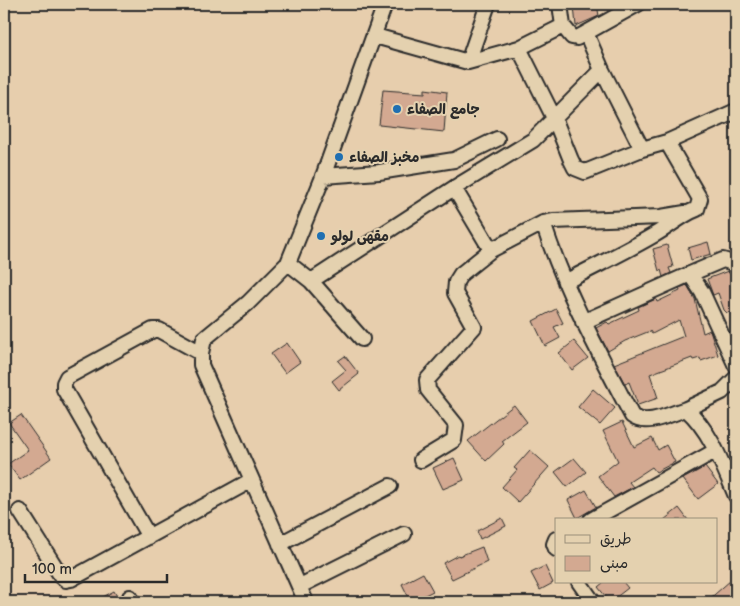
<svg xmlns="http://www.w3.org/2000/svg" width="740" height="606" viewBox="0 0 740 606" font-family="'Balsamiq Sans','Playpen Sans Arabic',sans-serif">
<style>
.building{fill:#d3a991;stroke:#2b2b2b}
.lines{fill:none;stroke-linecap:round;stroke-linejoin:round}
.minor-casing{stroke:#2b2b2b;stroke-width:18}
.minor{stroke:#e4d1af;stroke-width:14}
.poi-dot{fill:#1f6fb2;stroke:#e4d1af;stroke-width:2}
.labels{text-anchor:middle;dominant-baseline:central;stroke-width:4;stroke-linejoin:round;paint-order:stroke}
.poi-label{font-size:14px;font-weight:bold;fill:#2b2b2b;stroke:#e4d1af;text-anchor:start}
</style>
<rect width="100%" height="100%" fill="#e7cead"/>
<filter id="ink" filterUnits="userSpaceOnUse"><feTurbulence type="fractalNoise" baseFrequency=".02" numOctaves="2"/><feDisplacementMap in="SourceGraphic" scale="10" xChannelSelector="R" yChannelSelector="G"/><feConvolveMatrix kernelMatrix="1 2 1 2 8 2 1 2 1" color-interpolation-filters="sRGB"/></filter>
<g filter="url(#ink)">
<!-- building -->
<path class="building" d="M597 4 599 16 576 26 574 6Z
M425 89 447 92 444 132 379 125 383 90 425 93Z
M708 242 711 254 691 260 688 248Z
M667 245 673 267 669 268 671 273 663 277 661 270 659 271 653 249Z
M728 271 732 276 736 288 735 327 730 312 727 313 724 310 718 293 713 295 707 279Z
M687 285 695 299 703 333 710 330 718 355 701 361 700 358 693 360 692 358 650 374 658 398 638 405 629 382 625 384 614 364 684 336 679 320 652 334 650 331 625 341 608 351 596 328 607 322 609 324 639 310 638 307 656 299 657 302 680 291 679 288Z
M556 309 563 323 554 327 560 338 545 346 533 321Z
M574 341 588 358 572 370 559 353Z
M287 343 300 362 285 373 271 354Z
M345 356 359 374 339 390 332 381 346 370 338 361Z
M593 389 615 408 600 425 578 407Z
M514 405 527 422 502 441 504 444 486 461 468 441Z
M21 415 51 458 20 480 8 464 28 450 9 423Z
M622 422 634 447 652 438 658 450 666 445 675 462 656 472 652 467 629 482 633 487 614 497 598 476 618 461 603 431Z
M530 450 549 467 518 502 502 487 517 470 514 468Z
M454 458 464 480 443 489 433 468Z
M574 458 586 472 567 487 555 472Z
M705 467 718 484 698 499 683 479Z
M586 490 596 507 577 518 568 500Z
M679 508 688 520H664Z
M502 518 506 526 480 539 477 531Z
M482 547 487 562 452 579 443 563 458 555 459 556Z
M545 566 553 583 540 590 531 573Z
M423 573 433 591 411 602 402 584Z
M731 580 736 586V593L726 602H706Z
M604 582H623L628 588 610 602 598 587Z
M114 591 120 602H94Z"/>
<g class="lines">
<defs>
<path id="minor" d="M560 4 563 26
M586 33 602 70
M375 36 468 62 519 48 563 26 572 37 577 38 638 4
M519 48 555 120 571 160 575 168 585 172 642 149 667 142 736 111
M468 62 488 4
M323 176 379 172 454 160 497 139
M454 188 491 250 543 223
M685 213 661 217 553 221 543 223C565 291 599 353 632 416 646 427 670 414 686 409 711 431 723 466 736 496
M288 263 311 281 454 188 533 140 602 70 642 149
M690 274 723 260 733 263 736 268
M311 281 362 339
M565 282C595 266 625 252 654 235 669 227 681 215 697 209L700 199 667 142
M583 322 690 274 702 292 736 366
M686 409 722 392 736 378
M421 460 454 440 456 425 428 390 427 380 474 327 455 293 456 282 461 274 491 250
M20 511 61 576 66 580 71 579 252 480
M591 520 715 451
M149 537 64 389V383L67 377 153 330H159L201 353
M556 539 554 544 556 549
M280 544 390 486
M579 582 593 602
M300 586 404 534
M130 597 133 602
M306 602 201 365V353L204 339 248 303 288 263 321 182 385 4"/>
</defs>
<!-- minor casing -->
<use href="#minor" class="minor-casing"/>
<!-- minor -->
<use href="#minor" class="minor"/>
</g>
</g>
<!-- markers -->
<g class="poi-dot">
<circle cx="397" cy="109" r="5"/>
<circle cx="339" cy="157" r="5"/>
<circle cx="321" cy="236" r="5"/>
</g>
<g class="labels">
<!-- poi labels -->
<g class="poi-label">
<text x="407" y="109">جامع الصفاء</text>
<text x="349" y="157">مخبز الصفاء</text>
<text x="331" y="236">مقهى لولو</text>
</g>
</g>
<!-- margin -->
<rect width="740" height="606" fill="none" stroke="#e4d1af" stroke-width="20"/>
<rect x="10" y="10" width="720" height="586" fill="none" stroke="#2b2b2b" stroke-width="2" filter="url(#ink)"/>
<!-- legend -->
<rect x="555" y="518" width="162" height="65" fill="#e4d1af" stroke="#9a8f7a"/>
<rect x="565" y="535" width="25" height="8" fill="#e4d1af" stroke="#9a8f7a"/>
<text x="600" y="544" font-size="15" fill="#2b2b2b">طريق</text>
<rect x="565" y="556" width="25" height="15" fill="#d3a991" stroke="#9a8f7a"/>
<text x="600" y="568" font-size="15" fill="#2b2b2b">مبنى</text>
<!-- scale -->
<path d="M25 574v8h142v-8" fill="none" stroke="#2b2b2b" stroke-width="2.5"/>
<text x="32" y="574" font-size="15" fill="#2b2b2b" stroke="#e4d1af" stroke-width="4" paint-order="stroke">100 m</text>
</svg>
